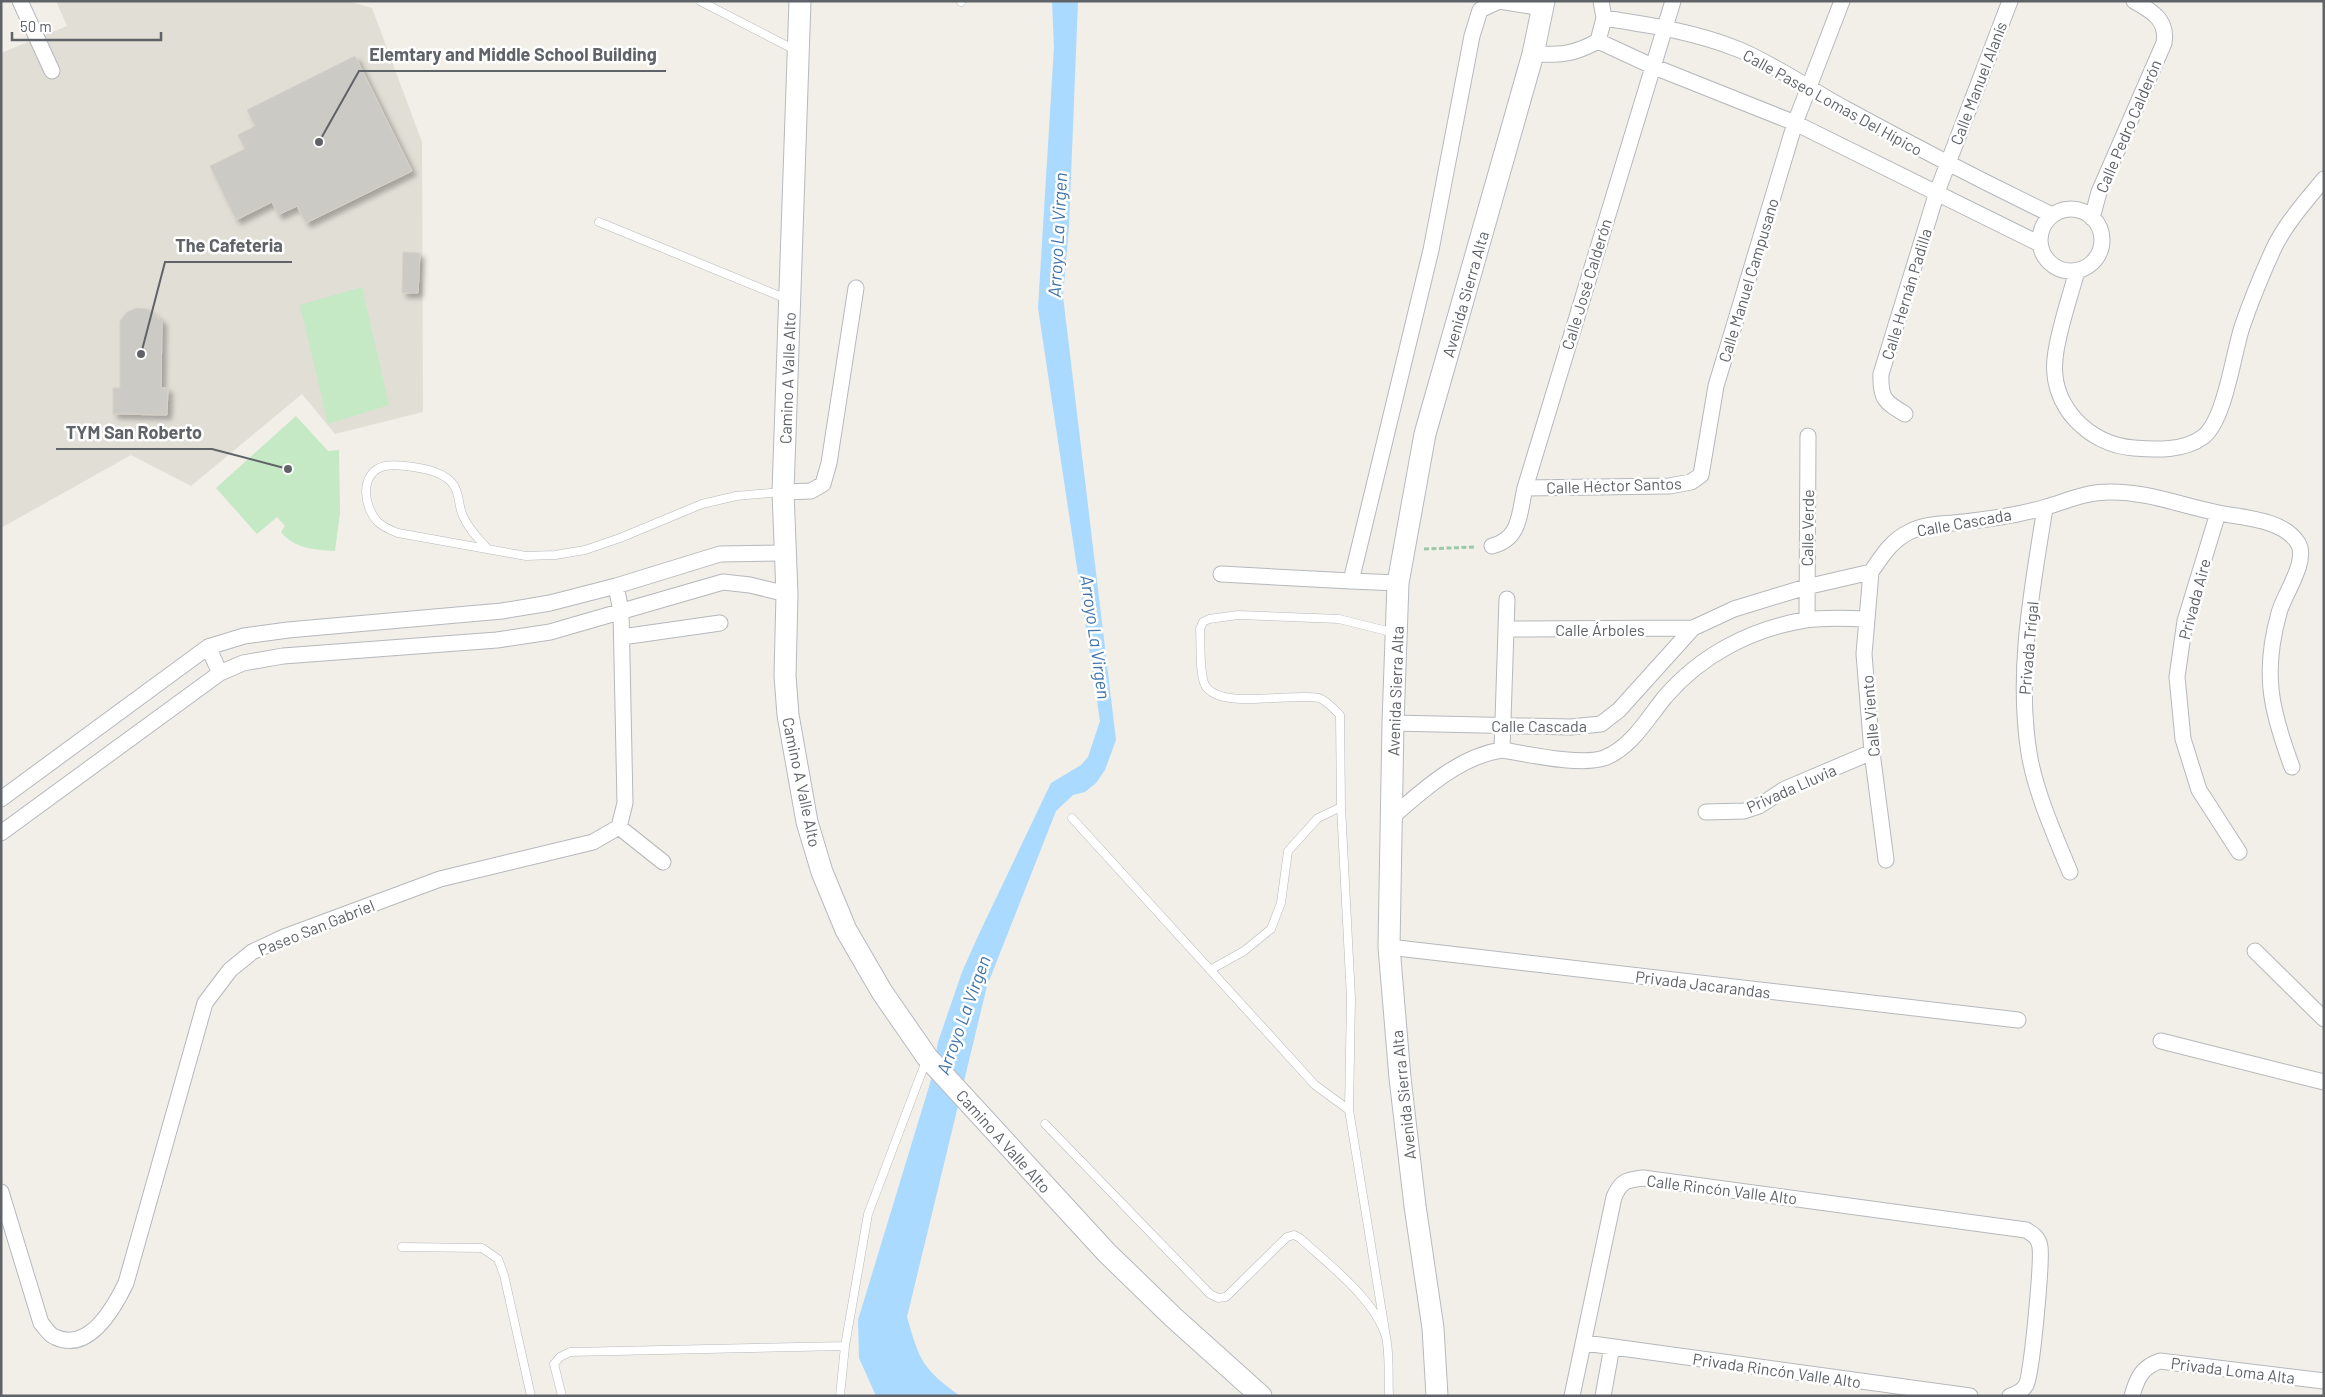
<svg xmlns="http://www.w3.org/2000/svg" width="2325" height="1397" viewBox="0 0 2325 1397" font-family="Barlow,sans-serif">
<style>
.education{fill:#e1ded6}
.green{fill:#c5e8c5}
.water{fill:#aadaff}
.building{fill:#cccac5;stroke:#d6d1c6;filter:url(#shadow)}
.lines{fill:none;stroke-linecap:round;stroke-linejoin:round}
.lane-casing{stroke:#b5b8bc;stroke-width:9}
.street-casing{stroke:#b5b8bc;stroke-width:17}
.secondary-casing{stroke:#b6babf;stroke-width:23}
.path{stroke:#9cc7a9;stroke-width:3;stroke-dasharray:5 2.5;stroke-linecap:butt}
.lane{stroke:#fff;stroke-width:8}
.street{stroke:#fff;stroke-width:15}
.secondary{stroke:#fff;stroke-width:21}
.labels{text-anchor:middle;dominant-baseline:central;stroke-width:5;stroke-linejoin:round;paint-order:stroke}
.street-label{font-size:16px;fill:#5f6368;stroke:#fff}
.water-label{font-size:18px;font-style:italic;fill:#4174aa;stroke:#fff}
.leader{fill:none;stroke:#5f6368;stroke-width:2}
.callout-dot{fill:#5f6368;stroke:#fff;stroke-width:2}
.callout-label{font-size:18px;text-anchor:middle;font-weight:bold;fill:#5f6368;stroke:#fff;stroke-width:5;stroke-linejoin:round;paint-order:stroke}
</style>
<defs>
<filter id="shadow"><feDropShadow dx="4.5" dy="4.5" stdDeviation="2.5" flood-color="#0004"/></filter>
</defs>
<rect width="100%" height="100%" fill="#f1efe8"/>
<!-- education -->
<path class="education" d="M56 1H348L372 8 422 142 423 412 335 434 302 394 191 486 131 455 1 528V53L67 26Z"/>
<!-- green -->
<path class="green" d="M362 287 389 405 328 424 300 305Z
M296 416 328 451 339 450 340 513 335 551C314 550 293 548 281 532L285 526 277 517 257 534 216 488Z"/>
<!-- water -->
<path class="water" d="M1052 1H1078L1069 226 1063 296 1116 740 1105 770 1096 783 1085 792 1073 795 1056 811 987 986 907 1317C920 1362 922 1368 960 1396H876L859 1358 858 1320 931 1080 938 1042 962 972 978 936 1051 783 1081 765 1088 757 1100 721 1038 308 1054 47Z"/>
<!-- building -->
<path class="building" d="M355 56 412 171 306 223 297 206 278 215 272 202 236 220 210 166 245 149 238 135 255 126 247 110Z
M403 252 420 253 418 293H402Z
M137 308 148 309 162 321 161 388H168L167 415 113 414V388H120V321L127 312Z"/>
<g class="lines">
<defs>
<path id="lane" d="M700 1 797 51
M961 1V2
M599 222 787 299
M486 547C477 537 468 528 463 516 458 506 460 493 453 484 445 474 431 470 419 468 408 466 396 464 385 466 359 472 363 507 378 522 384 528 391 530 398 533L526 556 555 555 585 550 620 538 702 504 736 496 782 492
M1072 818 1315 1085 1349 1110 1386 1337
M1210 970 1244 951 1271 929 1281 903 1288 851 1318 818 1341 807
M1349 1110 1351 998 1341 807 1340 715C1335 710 1326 700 1319 698 1294 692 1219 711 1205 685 1199 673 1201 643 1200 629L1203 622 1209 619 1238 615 1339 619 1395 633
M1045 1124 1210 1294 1218 1298 1226 1297 1287 1237 1294 1235 1300 1238C1328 1264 1375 1299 1386 1337 1390 1355 1388 1378 1389 1396
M402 1247 482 1248 498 1259 504 1275 531 1396
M562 1396 554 1364 560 1357 570 1352 845 1346
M840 1396 845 1346 868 1214 926 1061"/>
<path id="street" d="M20 1 52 71
M1604 18C1650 25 1696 32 1740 50 1777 66 1811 90 1846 109 1914 146 1982 181 2052 215
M1598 41 1652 66 1795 123 2040 244
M1533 54C1560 55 1573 55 1598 41L1604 18 1601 1
M2040 240a31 31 0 1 1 62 0a31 31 0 1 1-62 0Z
M2092 218 2099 192 2164 43C2168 20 2152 11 2134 1
M2077 271C2070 297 2057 334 2055 359 2050 406 2089 445 2134 448 2156 450 2184 451 2203 437 2225 420 2233 355 2242 327 2251 301 2262 274 2273 250 2285 224 2306 201 2324 179
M1905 414C1885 402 1880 399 1881 374L1937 192 2010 1
M1525 488 1669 486 1691 482 1701 475 1716 386 1795 123 1842 1
M783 492 811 491 823 484 829 463 856 288
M2045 508C2032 589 2016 671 2029 753 2035 791 2055 836 2070 872
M2218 513 2185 621 2177 677 2183 739 2199 790 2239 852
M1492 546C1521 539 1519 513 1525 488L1673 1
M1871 572 1864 654 1872 752 1886 860
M1221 574 1351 581
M1398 583 1351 581 1431 250 1472 36 1480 10 1499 1 1543 8
M1807 619 1808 436
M1506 629 1693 628
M622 637 720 623
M208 647 220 673
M1393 723 1571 727 1601 724 1619 710 1693 628 1734 609 1806 587 1871 572C1882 556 1891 541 1909 532 1923 525 1938 524 1953 523 1984 520 2017 516 2046 507 2067 501 2086 492 2108 492 2147 491 2182 506 2219 513 2243 518 2283 519 2298 543 2309 561 2283 596 2279 613 2262 674 2271 710 2292 767
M1502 750 1507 599
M1 799 208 647 244 636 288 630 502 611 550 603 616 586 720 554 786 553
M1706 812 1744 811 1759 806 1785 789 1872 752
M1392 817C1423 790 1460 756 1502 750 1528 754 1580 766 1604 758 1631 748 1647 719 1665 697 1701 655 1751 629 1805 620 1825 617 1846 618 1866 619
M619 827 663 862
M1 833 220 673 243 663 283 656 497 640 550 632 723 582 750 585 787 594
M1389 947 2018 1020
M2255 951 2324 1019
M2161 1041 2324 1082
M1 1192 41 1323C45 1327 49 1335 55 1337 89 1353 114 1308 126 1283L205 1003 230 970 252 952 284 937 440 879 593 842 619 827 625 803 621 611 616 586
M1585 1343 1970 1396
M1572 1396 1614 1197C1621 1181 1626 1180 1643 1178L2026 1230C2033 1234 2039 1238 2040 1247 2042 1261 2032 1376 2026 1385 2023 1391 2016 1394 2010 1396
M1603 1396 1612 1347
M2132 1396C2137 1378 2142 1367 2160 1361L2324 1381"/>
<path id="secondary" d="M800 1 783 492 787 594 785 676 788 715 807 822 822 872 846 930 882 992 927 1057 1107 1253 1173 1317 1261 1396
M1437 1396 1433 1328 1415 1206 1400 1078 1389 947 1393 723 1398 583 1425 434 1533 54 1544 1"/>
</defs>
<!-- lane casing -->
<use href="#lane" class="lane-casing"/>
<!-- street casing -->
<use href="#street" class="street-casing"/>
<!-- secondary casing -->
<use href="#secondary" class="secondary-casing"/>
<!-- path -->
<path class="path" d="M1424 549 1475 547"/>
<!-- lane -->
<use href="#lane" class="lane"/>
<!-- street -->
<use href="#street" class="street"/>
<!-- secondary -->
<use href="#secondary" class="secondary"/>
</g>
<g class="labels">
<!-- street labels -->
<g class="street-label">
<text transform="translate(1978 83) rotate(-69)">Calle Manuel Alanís</text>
<text transform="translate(1833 102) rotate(29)">Calle Paseo Lomas Del Hípico</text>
<text transform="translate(2128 126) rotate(-67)">Calle Pedro Calderón</text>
<text transform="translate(1748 280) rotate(-73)">Calle Manuel Campusano</text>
<text transform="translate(1586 284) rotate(-73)">Calle José Calderón</text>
<text transform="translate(1465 294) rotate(-74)">Avenida Sierra Alta</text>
<text transform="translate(1906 294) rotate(-73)">Calle Hernán Padilla</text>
<text transform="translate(787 378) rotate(-88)">Camino A Valle Alto</text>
<text transform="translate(1614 485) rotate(-2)">Calle Héctor Santos</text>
<text transform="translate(1964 522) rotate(-10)">Calle Cascada</text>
<text transform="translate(1807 528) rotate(-89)">Calle Verde</text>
<text transform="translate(2194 599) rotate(-75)">Privada Aire</text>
<text x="1600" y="629">Calle Árboles</text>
<text transform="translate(2028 648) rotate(-85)">Privada Trigal</text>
<text transform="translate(1395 691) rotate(-88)">Avenida Sierra Alta</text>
<text transform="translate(1870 716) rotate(-95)">Calle Viento</text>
<text x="1539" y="725">Calle Cascada</text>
<text transform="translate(802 782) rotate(78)">Camino A Valle Alto</text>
<text transform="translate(1791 788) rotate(-24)">Privada Lluvia</text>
<text transform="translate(316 927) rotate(-22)">Paseo San Gabriel</text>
<text transform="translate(1703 984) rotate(7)">Privada Jacarandas</text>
<text transform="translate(1403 1095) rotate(-96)">Avenida Sierra Alta</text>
<text transform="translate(1004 1141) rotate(48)">Camino A Valle Alto</text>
<text transform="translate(1722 1189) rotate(7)">Calle Rincón Valle Alto</text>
<text transform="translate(1777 1370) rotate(8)">Privada Rincón Valle Alto</text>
<text transform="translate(2233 1370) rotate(7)">Privada Loma Alta</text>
</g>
<!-- water labels -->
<g class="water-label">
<text transform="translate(1057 235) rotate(-87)">Arroyo La Virgen</text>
<text transform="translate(1096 637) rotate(82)">Arroyo La Virgen</text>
<text transform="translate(963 1015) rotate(-70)">Arroyo La Virgen</text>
</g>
</g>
<!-- callouts -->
<path class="leader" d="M319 142L359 71H666M141 354L165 262H292M288 469L212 449H56"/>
<g class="callout-dot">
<circle cx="319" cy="142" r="5"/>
<circle cx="141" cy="354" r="5"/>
<circle cx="288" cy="469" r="5"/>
</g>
<g class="callout-label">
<text x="513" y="61">Elemtary and Middle School Building</text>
<text x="229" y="252">The Cafeteria</text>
<text x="134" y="439">TYM San Roberto</text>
</g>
<!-- border -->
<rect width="2325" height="1397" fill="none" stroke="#5f6368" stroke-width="5"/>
<!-- scale -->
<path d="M12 32v8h149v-8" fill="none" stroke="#5f6368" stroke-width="2.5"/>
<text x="20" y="32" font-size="15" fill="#5f6368" stroke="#ffffff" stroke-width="4" paint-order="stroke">50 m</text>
</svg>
